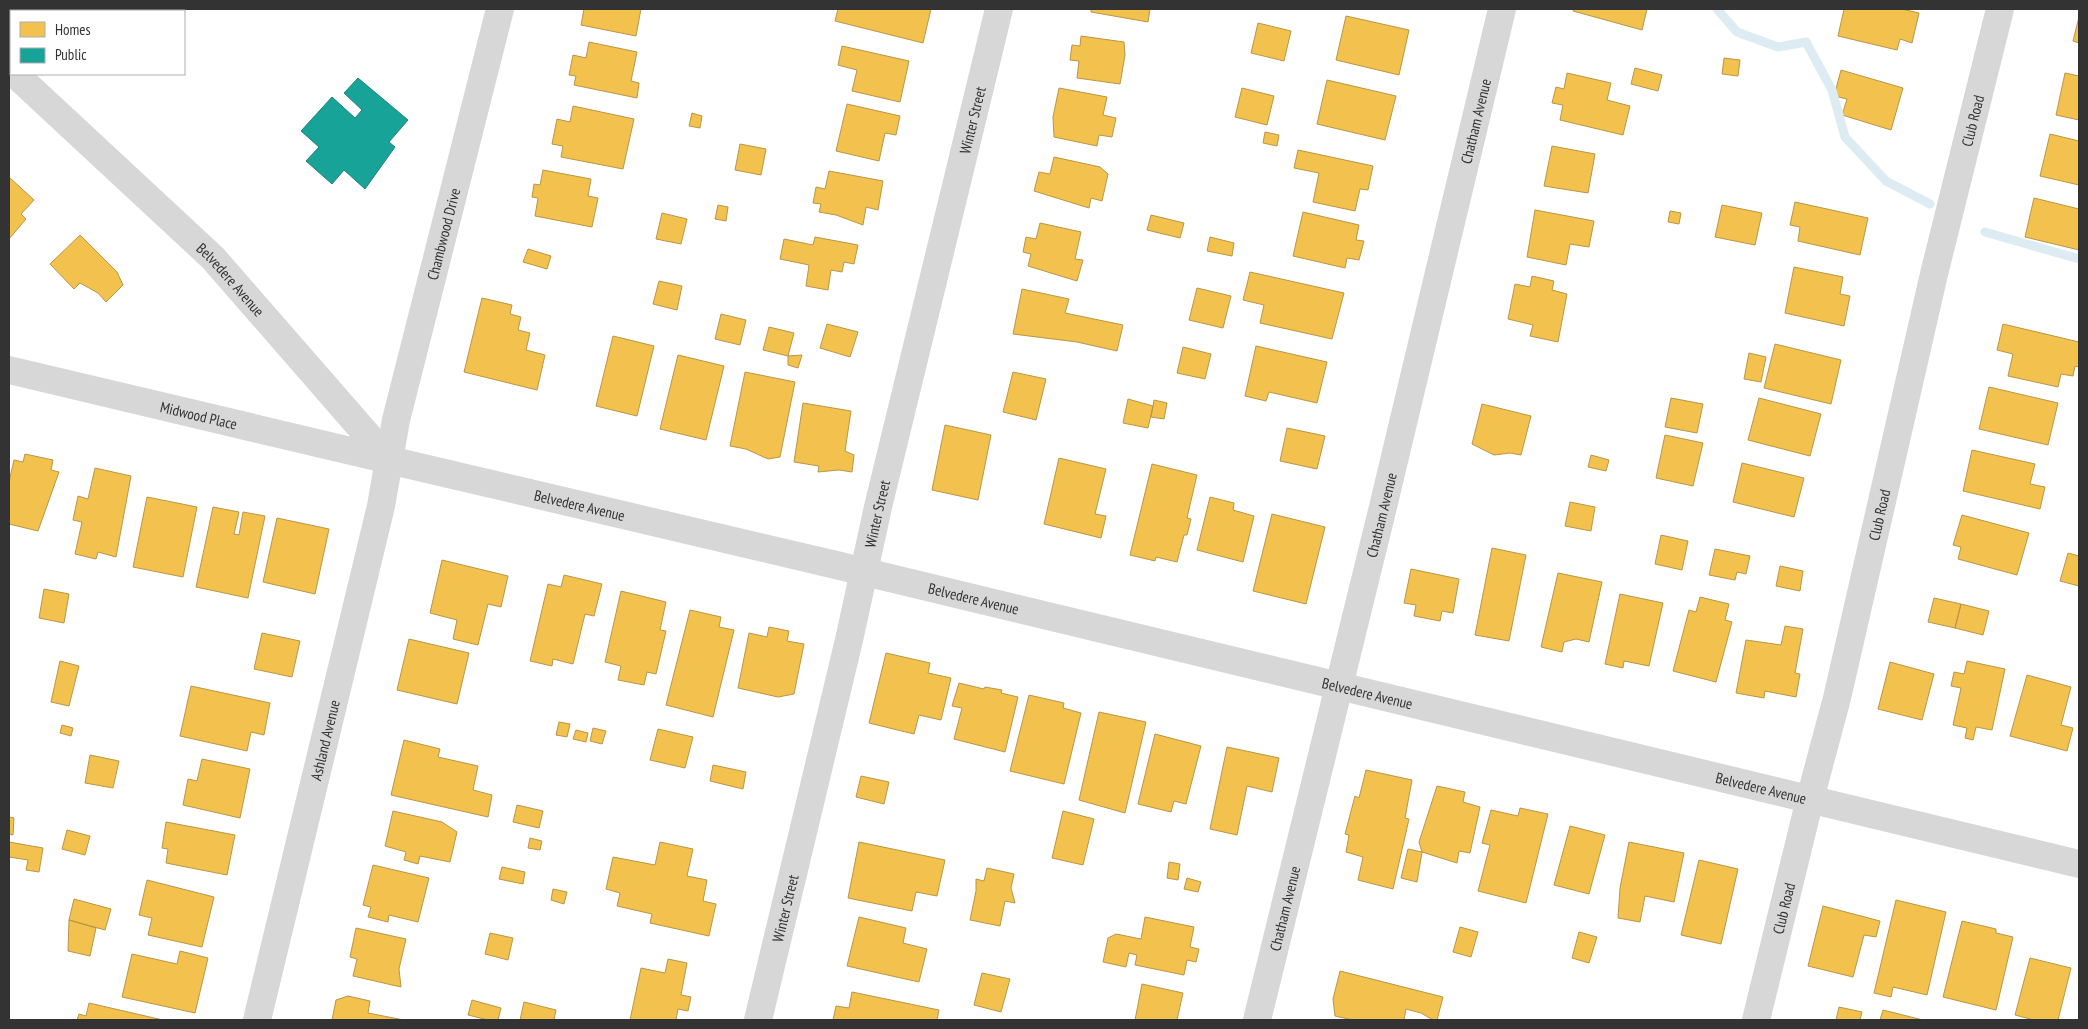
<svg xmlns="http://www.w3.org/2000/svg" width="2088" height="1029" viewBox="0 0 2088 1029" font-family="'PT Sans Narrow',sans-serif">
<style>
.homes{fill:#f2c14e;stroke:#b99646}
.public{fill:#17a398;stroke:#1f817a}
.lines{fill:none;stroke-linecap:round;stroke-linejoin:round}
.stream{stroke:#ddebf3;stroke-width:9}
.minor{stroke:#d7d7d7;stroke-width:28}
.labels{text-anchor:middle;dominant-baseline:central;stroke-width:5;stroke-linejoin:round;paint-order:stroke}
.street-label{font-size:15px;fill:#333;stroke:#fff}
</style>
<rect width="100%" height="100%" fill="#fff"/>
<!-- homes -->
<path class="homes" d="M584 9H641L636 36 581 25Z
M838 9H931L923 43 835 21Z
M1091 9H1150L1148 22 1091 12Z
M1574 9H1647L1642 30 1573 11Z
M1844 9H1902L1919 13 1912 43 1900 39 1897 50 1838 36Z
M1346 16 1409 30 1399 75 1336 60Z
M2079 17V43L2073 41Z
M1258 23 1291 31 1284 61 1251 53Z
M1081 36 1124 42 1125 55 1120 84 1077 78 1079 61 1070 60 1072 45 1080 46Z
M589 42 637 52 631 81 639 83 637 98 574 85 576 76 569 75 573 55 586 58Z
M842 46 909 61 900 102 852 91 857 70 838 65Z
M1724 58 1740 60 1738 76 1722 74Z
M1635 68 1662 75 1658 91 1631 84Z
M1841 70 1903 88 1891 130 1842 115 1847 99 1834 96Z
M1567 73 1611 83 1607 100 1630 106 1623 135 1560 120 1563 105 1552 103 1556 87 1564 89Z
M2065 73 2079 76V120L2056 115Z
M1327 80 1396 96 1385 140 1317 124Z
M1059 88 1107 97 1103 115 1116 118 1112 137 1099 135 1097 146 1054 137 1053 117Z
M1242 88 1274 96 1267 125 1235 117Z
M847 104 900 116 896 135 885 133 879 161 836 151Z
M573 106 634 119 623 169 561 157 563 146 552 144 557 119 570 122Z
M692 113 702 116 700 128 689 126Z
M1265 132 1279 135 1277 146 1263 143Z
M2050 134 2079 141V185L2040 176Z
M740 144 766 149 761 175 735 170Z
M1552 146 1595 154 1588 193 1544 186Z
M1298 150 1373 166 1368 190 1360 189 1355 211 1313 202 1319 173 1294 168Z
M1054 157 1100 167 1108 174 1102 201 1091 198 1089 208 1034 191 1039 172 1050 174Z
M543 170 591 179 588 196 598 198 592 227 535 216 538 198 532 197 534 184 540 185Z
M829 171 883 181 878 210 866 207 863 225 836 215 819 212 821 204 813 203 816 187 825 189Z
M9 177 34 200 21 214 26 219 9 239Z
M2034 198 2079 209V250L2025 237Z
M1795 202 1868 218 1860 255 1798 241 1800 227 1790 225Z
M718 205 728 207 726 221 715 219Z
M1722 205 1762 213 1755 245 1715 237Z
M1535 210 1594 221 1589 247 1570 244 1566 265 1527 257Z
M1670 211 1681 213 1679 224 1668 222Z
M1303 212 1359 225 1356 240 1364 241 1359 260 1347 258 1345 268 1293 256Z
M662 213 687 219 681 244 656 239Z
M1151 215 1184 223 1180 238 1147 230Z
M1040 223 1081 232 1075 259 1083 260 1077 281 1028 266 1031 254 1023 252 1026 237 1036 239Z
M80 235 117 272 123 285 106 302 98 293 80 283 74 289 50 264Z
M815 237 858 245 854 264 844 262 842 272 831 270 828 290 806 286 809 265 780 259 784 239 813 245Z
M1210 237 1234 243 1232 256 1207 251Z
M528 249 551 256 547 269 523 262Z
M1794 267 1843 277 1840 294 1850 296 1844 326 1785 313Z
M1250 272 1344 293 1332 339 1260 323 1264 305 1243 300Z
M1532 276 1554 281 1552 290 1567 294 1558 342 1530 336 1533 325 1508 319 1515 284 1530 287Z
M659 281 682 286 677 310 653 304Z
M1197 288 1231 296 1223 328 1189 320Z
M1022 289 1069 299 1065 313 1123 325 1117 351 1077 342 1013 334Z
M482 298 512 305 510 314 521 317 518 330 530 333 526 350 545 355 537 390 464 372Z
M721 314 746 320 740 345 715 339Z
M827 324 858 332 850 357 820 348Z
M2003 324 2079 342V367L2075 366 2073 376 2061 374 2058 387 2008 376 2013 354 1997 350Z
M769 327 794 333 788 356 763 350Z
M613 336 654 346 637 416 596 406Z
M1775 344 1841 360 1831 404 1764 388Z
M1256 346 1327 362 1317 403 1269 392 1266 401 1245 396Z
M1183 347 1211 354 1205 379 1177 373Z
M1749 353 1766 357 1761 382 1744 379Z
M678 355 724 366 706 440 660 429Z
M802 355 798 368 788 365V356Z
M745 372 795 382 780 457 768 459 746 449 730 446Z
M1013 372 1046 379 1036 420 1003 412Z
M1989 387 2058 403 2048 445 1979 429Z
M1671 398 1703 404 1697 433 1665 427Z
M1759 398 1821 414 1810 456 1748 440Z
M1128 399 1153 406 1148 428 1123 423Z
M1154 400 1167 403 1164 419 1151 417Z
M803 403 851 411 845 451 854 455 852 472 839 470 818 472 819 466 794 462Z
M1482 404 1531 416 1521 455 1510 453 1494 455 1472 444Z
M945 425 991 435 978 500 932 490Z
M1287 428 1325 436 1317 469 1280 461Z
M1665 435 1703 443 1693 486 1656 478Z
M1972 450 2035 464 2030 484 2045 487 2040 509 1963 491Z
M25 454 53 460 51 470 59 472 38 531 9 524V482L14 460 23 462Z
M1591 455 1609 460 1606 471 1588 467Z
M1059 458 1106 469 1095 514 1106 516 1101 538 1044 524Z
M1742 463 1804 478 1794 517 1733 502Z
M1152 464 1197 475 1187 518 1191 519 1187 535H1184L1177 562 1156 557 1155 561 1130 555Z
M95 468 131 476 116 557 98 552 96 559 75 554 82 522 73 520 78 496 88 499Z
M147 497 197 507 183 577 133 567Z
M1210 497 1234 503 1233 510 1254 516 1243 562 1197 550Z
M1570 502 1595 507 1591 531 1565 526Z
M213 507 239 512 234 534 239 535 243 512 265 516 248 598 196 587Z
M1272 514 1325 527 1306 604 1253 591Z
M1962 515 2029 533 2017 575 1958 559 1961 547 1953 545Z
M277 518 329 529 315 594 263 582Z
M1661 535 1688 541 1682 570 1655 564Z
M1492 548 1526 555 1509 641 1475 635Z
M1715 549 1750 556 1746 574 1737 572 1735 580 1709 575Z
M2068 553 2079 556V586L2060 581Z
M442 560 508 576 501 607 488 604 478 645 453 639 457 620 430 613Z
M1780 566 1803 571 1800 591 1776 586Z
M1411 569 1459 579 1453 613 1442 611 1440 621 1414 616 1416 605 1404 603Z
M1558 573 1602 582 1589 642 1576 639 1564 642 1562 652 1541 647Z
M564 575 602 584 594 616 585 614 573 664 553 659 552 666 530 661 548 584 561 587Z
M44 589 69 594 64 623 39 618Z
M621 591 666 602 660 630 666 631 656 674 647 672 644 685 618 680 621 666 605 662Z
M1620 594 1663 603 1649 666 1624 661 1623 668 1605 664Z
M1700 597 1729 604 1725 620 1732 622 1716 682 1673 671 1689 610 1696 612Z
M1934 598 1961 604 1955 628 1928 622Z
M1961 604 1989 611 1983 635 1955 628Z
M690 610 721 617 719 627 734 630 713 717 666 705Z
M1785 626 1803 629 1795 673 1800 674 1796 697 1765 691 1764 698 1736 693 1746 640 1781 645Z
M769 627 789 631 787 641 804 644 794 694 778 697 738 688 749 633 767 637Z
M262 633 300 641 292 677 254 669Z
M409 639 469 653 457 704 397 690Z
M886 653 930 663 928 673 951 678 941 720 919 715 914 734 869 723Z
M60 661 79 666 69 706 51 702Z
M1967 661 2005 669 1992 730 1976 727 1973 740 1965 738 1967 728 1953 725 1961 688 1951 686 1954 672 1964 674Z
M1890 662 1934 674 1922 720 1878 709Z
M2027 675 2071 687 2061 725 2073 728 2067 751 2010 736Z
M959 683 984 689 985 687 1002 690 1001 693 1018 697 1005 752 954 739 962 708 952 706Z
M191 686 270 703 264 735 251 732 247 751 180 736Z
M1029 695 1064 703 1063 708 1081 713 1064 784 1010 771Z
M1099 712 1146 722 1125 813 1079 800Z
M559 722 570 724 567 737 556 735Z
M62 725 73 728 71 736 60 733Z
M593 728 606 731 602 744 590 741Z
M658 729 693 737 685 768 650 760Z
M576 730 588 733 586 742 573 739Z
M1155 734 1201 746 1186 804 1174 801 1171 812 1138 804Z
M404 740 440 749 438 757 478 766 473 790 492 795 488 817 391 795Z
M1227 747 1279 758 1272 792 1247 786 1237 835 1210 829Z
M90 755 119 761 113 788 85 783Z
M202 759 250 769 240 818 183 805 188 779 197 781Z
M713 765 746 772 743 789 710 781Z
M1366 770 1412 780 1405 818 1409 819 1393 889 1358 880 1363 857 1346 852 1349 835 1345 834 1355 796 1359 798Z
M861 776 889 782 884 804 856 797Z
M1437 786 1465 792 1463 802 1480 807 1470 853 1459 851 1457 863 1422 852 1419 842Z
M517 805 543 811 539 828 513 822Z
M1520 808 1548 814 1526 903 1478 891 1490 845 1482 843 1491 810 1518 816Z
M393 811 442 822 457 832 450 862 420 856 418 864 404 860 406 852 385 846Z
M1063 811 1094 819 1083 865 1052 858Z
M9 817 14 818 13 835 9 834Z
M166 822 235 835 227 875 166 863 168 849 162 848Z
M1570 826 1605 835 1589 894 1554 885Z
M67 830 90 836 85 855 62 849Z
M530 838 542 841 540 850 528 848Z
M9 842 43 848 39 872 26 870 28 860 9 857Z
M660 842 693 849 687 876 707 880 703 901 716 904 709 936 650 923 652 914 617 906 620 893 606 889 613 857 655 865Z
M859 842 945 860 937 896 916 892 912 911 848 898Z
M1629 842 1684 853 1674 902 1645 896 1640 922 1618 918 1620 888Z
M1408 849 1422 852 1417 882 1401 878Z
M1699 860 1738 869 1721 944 1681 935Z
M1169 862 1180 864 1178 880 1167 878Z
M373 865 429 878 418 922 389 915 388 922 368 917 371 907 363 905Z
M502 867 525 872 523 884 499 879Z
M987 868 1014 874 1011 888 1015 903 1005 901 1000 926 970 920 976 891V879L984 881Z
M1187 878 1201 882 1198 892 1184 889Z
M147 880 214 897 202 947 148 935 152 918 139 915Z
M553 889 567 892 564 904 551 900Z
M74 899 111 909 105 930 69 920Z
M1896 900 1946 912 1927 995 1893 987 1891 997 1874 993Z
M1823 906 1880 921 1876 937 1864 935 1853 977 1808 966Z
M859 917 906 928 903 943 927 949 919 982 847 966Z
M1145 917 1194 927 1190 947 1199 949 1196 962 1187 960 1184 975 1135 965 1137 955 1129 953 1126 967 1103 962 1108 938 1116 934 1141 939Z
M69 920 96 928 90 956 68 951Z
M1962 921 1996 929V933L2013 937 1996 1010 1943 997Z
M1460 927 1478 932 1471 957 1453 952Z
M356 928 406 939 399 969 401 987 353 976 357 959 350 957Z
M1579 932 1597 937 1589 963 1572 958Z
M490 933 513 938 508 960 485 954Z
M180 951 208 958 195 1013 122 997 132 954 177 964Z
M2030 958 2071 968 2058 1020H2034L2015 1015Z
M668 959 687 963 681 995 691 997 688 1011 678 1009 676 1020H630L641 968 665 973Z
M1340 971 1443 997 1437 1020H1433L1421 1013 1406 1009 1404 1020H1353L1335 1016 1333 999Z
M982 973 1010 979 1001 1012 974 1005Z
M1142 984 1183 993 1177 1020H1135Z
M852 992 939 1010 937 1020H833L836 1006 849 1008Z
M348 996 370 1001 368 1013 404 1020H332L336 1000Z
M472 1000 501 1008 498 1020H488L468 1015Z
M524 1002 556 1010 554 1020H520Z
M89 1003 163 1020H77L79 1014 86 1016Z
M1839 1007 1862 1012 1860 1020H1836Z
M1883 1010 1923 1020H1880Z"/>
<!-- public -->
<path class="public" d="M358 78 408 120 389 142 395 147 365 189 344 170 332 184 306 161 319 147 301 131 332 97 355 118 362 110 344 93Z"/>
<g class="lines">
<!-- stream -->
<path class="stream" d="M1717 9 1737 32 1778 47 1806 42 1832 90 1845 137 1886 181 1930 204
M1985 232 2079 259"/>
<!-- minor -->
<g class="minor">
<path id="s1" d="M15 74 213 258 389 460 836 565 2079 864"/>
<path id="s2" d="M9 370 389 460"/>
<path id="s3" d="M257 1020 381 506 396 420 500 9"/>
<path id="s4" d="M758 1020 849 640 878 507 999 9"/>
<path id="s5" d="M1257 1020 1382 511 1502 9"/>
<path id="s6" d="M1756 1020 1810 799 1837 698 1934 274 2000 9"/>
</g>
</g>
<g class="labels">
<!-- street labels -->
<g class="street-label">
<text stroke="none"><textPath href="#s4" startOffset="925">Winter Street</textPath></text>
<text stroke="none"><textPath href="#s5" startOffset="925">Chatham Avenue</textPath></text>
<text stroke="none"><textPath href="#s6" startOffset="925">Club Road</textPath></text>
<text stroke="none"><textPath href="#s3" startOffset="808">Chambwood Drive</textPath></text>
<text stroke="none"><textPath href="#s1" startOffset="298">Belvedere Avenue</textPath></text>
<text stroke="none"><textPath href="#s2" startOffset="195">Midwood Place</textPath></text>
<text stroke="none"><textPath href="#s1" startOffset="734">Belvedere Avenue</textPath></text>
<text stroke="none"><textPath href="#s4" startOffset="520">Winter Street</textPath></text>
<text stroke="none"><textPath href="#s5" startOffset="520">Chatham Avenue</textPath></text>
<text stroke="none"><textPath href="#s6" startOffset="520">Club Road</textPath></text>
<text stroke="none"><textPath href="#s1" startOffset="1139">Belvedere Avenue</textPath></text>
<text stroke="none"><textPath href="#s1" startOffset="1544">Belvedere Avenue</textPath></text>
<text stroke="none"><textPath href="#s3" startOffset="288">Ashland Avenue</textPath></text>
<text stroke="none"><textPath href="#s1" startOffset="1949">Belvedere Avenue</textPath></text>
<text stroke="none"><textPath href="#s4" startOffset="115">Winter Street</textPath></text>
<text stroke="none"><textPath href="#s5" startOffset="115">Chatham Avenue</textPath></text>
<text stroke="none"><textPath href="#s6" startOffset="115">Club Road</textPath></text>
</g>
</g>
<!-- border -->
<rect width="2088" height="1029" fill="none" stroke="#333333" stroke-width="20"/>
<!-- legend -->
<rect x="10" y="10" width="175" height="65" fill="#ffffff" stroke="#adadad"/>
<rect x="20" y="22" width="25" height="15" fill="#f2c14e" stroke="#adadad"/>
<text x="55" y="35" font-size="15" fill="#333333">Homes</text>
<rect x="20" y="48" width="25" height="15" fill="#17a398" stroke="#adadad"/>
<text x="55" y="60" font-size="15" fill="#333333">Public</text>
</svg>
